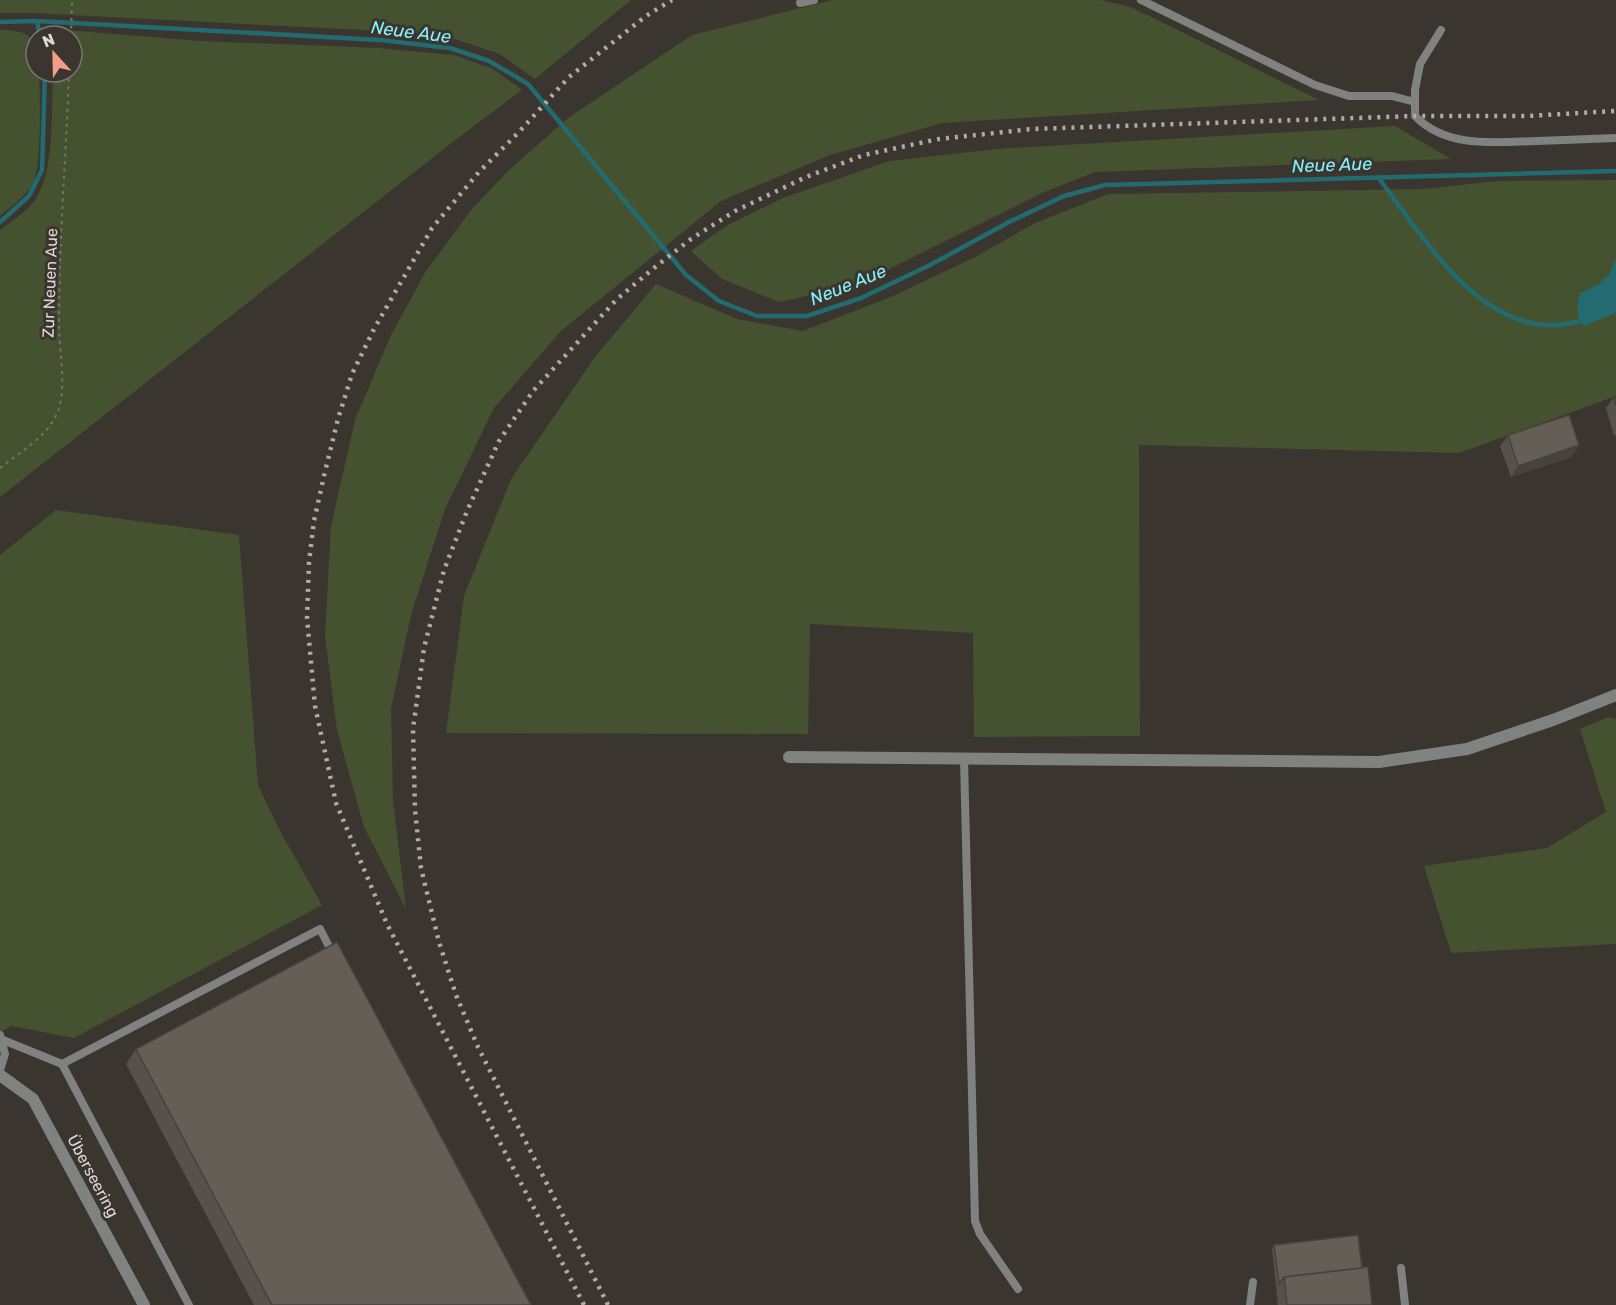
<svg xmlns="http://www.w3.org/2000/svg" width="1616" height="1305" viewBox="0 0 1616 1305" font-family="Rubik,sans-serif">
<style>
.green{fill:#455230}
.water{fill:#226b71}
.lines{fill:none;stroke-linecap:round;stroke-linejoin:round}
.stream{stroke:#226b71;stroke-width:4.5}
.path{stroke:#79736e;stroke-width:2;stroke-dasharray:3 4.5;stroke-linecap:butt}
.service{stroke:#7f827f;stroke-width:8}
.minor{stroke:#7f827f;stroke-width:12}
.rail{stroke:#b0aba6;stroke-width:4.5;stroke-dasharray:3 6;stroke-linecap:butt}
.wall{fill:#56514b}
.shaded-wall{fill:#46423d}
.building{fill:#645e57;stroke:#46423d;stroke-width:1.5}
.labels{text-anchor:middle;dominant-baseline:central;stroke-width:6;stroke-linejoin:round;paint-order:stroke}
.street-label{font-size:16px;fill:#ddd9d5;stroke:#3b352f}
.water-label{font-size:18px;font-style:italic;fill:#86f2fb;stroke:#3b352f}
</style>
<rect width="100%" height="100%" fill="#3b352f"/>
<!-- green -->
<path class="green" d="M0 0H631L535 79 500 54 455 39 383 31 32 13H0Z
M833 0H1101L1131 7 1319 100 942 123 830 155 721 201 561 331 494 408 445 509 411 615 391 709 393 801 406 909 364 827 337 730 325 636 331 526 355 420 390 337 426 271 472 209 507 172 568 118 692 35Z
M52 29 201 41 378 48 454 55 493 69 522 90 454 141 0 497V230C11 222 23 214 32 204 56 177 51 107 53 72H72V36H48V31Z
M0 30C35 30 36 40 36 72H39C40 95 42 165 33 183 26 196 11 207 0 216Z
M1395 126 1451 159 1095 172 1042 193 857 285 779 302 722 279 691 251 726 226 783 198 889 161 996 149Z
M1616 180V396L1459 453 1139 445 1140 736 974 737 973 633 810 624 808 734 446 733 464 596 511 479 595 357 656 284 737 319 803 331 893 296 975 257 1035 223 1108 194 1423 189 1498 181Z
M56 510 239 535 258 785 280 831 322 905 74 1038 12 1026 0 1032V555Z
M1608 717 1616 719V944L1451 953 1424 866 1547 848 1606 812 1580 729Z"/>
<!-- water -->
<path class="water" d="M1616 258V313L1584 326C1576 317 1576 304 1581 293L1599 284 1610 273Z"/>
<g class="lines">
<!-- stream -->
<path class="stream" d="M37 21 40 36
M0 22 37 21 380 40 450 48 489 61 528 84 686 275 719 301 757 316H807L861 298 930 265 1011 221 1064 196 1105 185 1616 171
M1378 177C1425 239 1489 351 1583 320
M0 222 29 196 42 170 45 72"/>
<!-- path -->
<path class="path" d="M71 36 72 0
M0 468C20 452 49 436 58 411 67 387 59 350 59 324 59 240 66 156 69 72"/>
<!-- service -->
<path class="service" d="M1141 0 1315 85 1349 96H1392L1415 102
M800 3 814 0
M1441 30 1420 64 1415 90V116C1447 149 1495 142 1537 141 1563 140 1590 139 1616 138
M964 759 975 1221 980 1234 1018 1289
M0 1035 5 1054 0 1070
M3 1040 62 1064 320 929 334 956
M62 1064 189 1305
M1401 1268 1405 1305
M1250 1305 1253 1282"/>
<!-- minor -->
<path class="minor" d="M789 757 1379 762 1467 749 1553 720 1616 695
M0 1075 33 1099 144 1305"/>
<!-- rail -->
<path class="rail" d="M584 1305 387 924 336 803 315 706 307 618 309 562 314 521 324 476 338 419 352 374 374 329 432 228 479 172 519 132 569 77 646 16 672 0
M608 1305 478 1047 456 995 439 942 421 868 415 810 413 729 424 648 444 570 467 511 499 441 533 391 617 299 654 268 691 239 735 211 806 177 864 155 939 139 1032 129 1415 116H1527L1616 111"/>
</g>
<!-- wall -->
<path class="wall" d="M1616 396V435L1614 436 1606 408 1614 397Z
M1508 435 1579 445 1571 457 1511 477 1500 446Z
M136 1049 531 1305H254L126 1064Z
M1274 1245 1362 1268 1372 1305H1278L1272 1249Z"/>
<!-- shaded-wall -->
<path class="shaded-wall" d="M1579 445 1571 457 1511 477 1518 466Z"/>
<!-- building -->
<path class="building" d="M1616 396V406L1614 397Z
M1569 415 1579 445 1518 466 1508 435Z
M337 942 531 1305H272L136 1049Z
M1358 1235 1362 1268 1284 1277 1279 1284 1274 1245Z
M1368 1267 1372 1305H1287L1284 1277Z"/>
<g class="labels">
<!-- street labels -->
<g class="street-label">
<text transform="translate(50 283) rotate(-88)">Zur Neuen Aue</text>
<text transform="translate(93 1176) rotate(62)">Überseering</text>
</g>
<!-- water labels -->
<g class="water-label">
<text transform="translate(411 32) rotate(7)">Neue Aue</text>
<text transform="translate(1332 165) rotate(-2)">Neue Aue</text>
<text transform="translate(848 285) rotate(-22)">Neue Aue</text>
</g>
</g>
<!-- north arrow -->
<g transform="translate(54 54) rotate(338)"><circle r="28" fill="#3b352f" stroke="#7c7771" stroke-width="1.5"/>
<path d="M0-4.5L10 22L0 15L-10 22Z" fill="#f49e89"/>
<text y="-9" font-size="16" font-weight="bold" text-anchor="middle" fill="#ddd9d5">N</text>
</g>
</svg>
